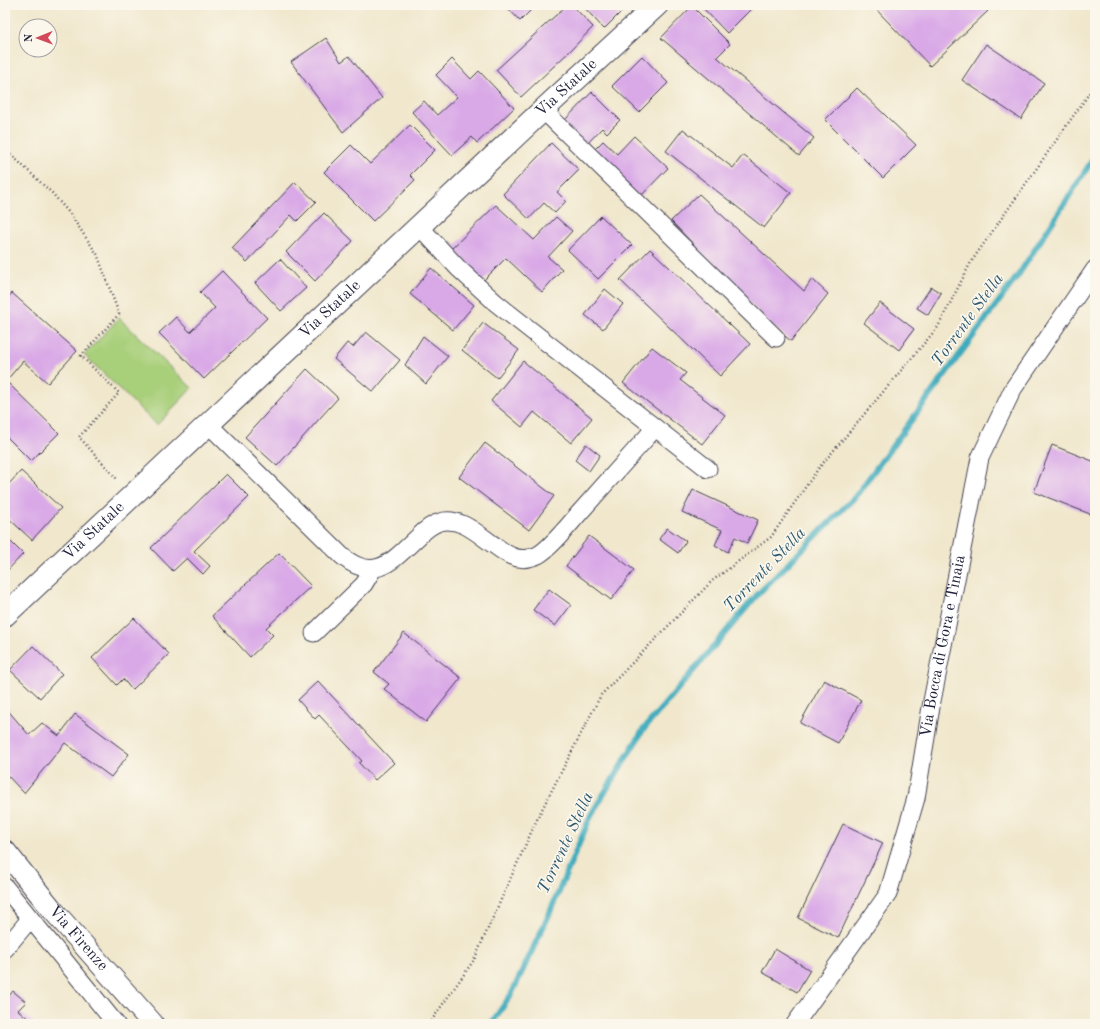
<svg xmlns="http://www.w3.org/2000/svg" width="1100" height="1029" viewBox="0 0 1100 1029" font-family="'Old Standard TT',serif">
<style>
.green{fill:#a8cf7a;stroke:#65785a}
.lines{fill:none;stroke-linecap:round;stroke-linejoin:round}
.stream{stroke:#3eabbd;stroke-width:6}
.building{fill:#d9a9e7}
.minor-casing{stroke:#414051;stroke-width:19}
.tertiary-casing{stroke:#414051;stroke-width:23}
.primary-casing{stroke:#414051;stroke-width:24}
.path{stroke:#414051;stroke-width:2.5;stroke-dasharray:1 3;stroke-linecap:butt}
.minor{stroke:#fff;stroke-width:17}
.tertiary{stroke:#fff;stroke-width:21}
.primary{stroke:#fff;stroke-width:22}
.labels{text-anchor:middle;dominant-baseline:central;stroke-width:3.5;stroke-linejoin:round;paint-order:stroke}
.street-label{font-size:16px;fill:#22223b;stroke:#fbf7ec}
.water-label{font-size:17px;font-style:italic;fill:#2d596f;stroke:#fbf7ec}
</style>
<rect width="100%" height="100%" fill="#fbf7ec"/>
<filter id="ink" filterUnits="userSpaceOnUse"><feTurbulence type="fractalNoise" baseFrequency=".025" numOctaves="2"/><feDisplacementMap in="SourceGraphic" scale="8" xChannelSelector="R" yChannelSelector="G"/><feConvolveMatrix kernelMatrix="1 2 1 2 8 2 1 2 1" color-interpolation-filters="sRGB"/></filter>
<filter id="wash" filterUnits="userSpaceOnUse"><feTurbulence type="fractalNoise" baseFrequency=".012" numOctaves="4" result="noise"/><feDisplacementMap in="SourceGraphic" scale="16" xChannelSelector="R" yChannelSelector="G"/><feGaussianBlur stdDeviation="0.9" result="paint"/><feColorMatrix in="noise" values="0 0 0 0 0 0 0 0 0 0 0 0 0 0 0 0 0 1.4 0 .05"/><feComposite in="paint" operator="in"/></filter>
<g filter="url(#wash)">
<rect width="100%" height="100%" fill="#f0e7cc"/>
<!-- green -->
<path class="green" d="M119 318 192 388 157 425 84 355Z"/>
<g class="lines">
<!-- stream -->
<path class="stream" d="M491 1024 511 995 548 917 591 815 643 730 758 594 855 497 1019 274 1095 156"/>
</g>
<g id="blocks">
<!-- building -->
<path class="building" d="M505 5H526L531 10 520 21Z
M567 5H572L593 27 570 51 521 97 496 70Z
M582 5H628L604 29Z
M700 5H755L727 33Z
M872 5H982L988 11 930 66Z
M692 6 730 44 717 57 814 138 799 156 661 38Z
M326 38 341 62 349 56 382 98 343 132 291 62Z
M986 44 1044 83 1021 119 962 80Z
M642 56 668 83 639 112 612 86Z
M452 59 471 79 479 71 514 108 477 143 472 137 452 155 412 112 424 101 437 115 457 97 436 75Z
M857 88 916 145 883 178 825 120Z
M592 92 620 120 607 133 602 128 585 146 562 123Z
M410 125 435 150 410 175 415 180 373 221 324 172 351 145 370 164Z
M683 129 733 168 743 155 791 193 764 228 666 151Z
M634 136 668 168 639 198 591 153 603 141 617 154Z
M551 143 579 170 557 192 566 201 555 213 544 203 529 219 503 194Z
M295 182 316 202 297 221 291 215 247 262 232 248Z
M699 194 804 291 812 279 828 294 791 341 769 323 671 221Z
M496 205 534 240 556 217 572 231 548 257 562 269 542 292 506 258 480 284 449 251Z
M324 213 353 241 315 281 286 252Z
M601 216 632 245 598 279 568 250Z
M650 249 750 344 720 376 620 280Z
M280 259 306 288 281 311 255 283Z
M431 268 474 305 453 330 410 294Z
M222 271 267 318 204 379 159 333 176 317 190 332 215 308 200 292Z
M931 287 941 293 928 315 917 308Z
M605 289 623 304 603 329 585 315Z
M12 293 77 351 48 383 23 361 6 381 59 433 31 461 5 435V301Z
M880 303 914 329 899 350 864 323Z
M483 323 519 350 497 378 462 350Z
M366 332 400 360 373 392 334 359 347 343 353 347Z
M423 336 448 356 426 384 405 365Z
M652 347 686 373 680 380 725 415 702 444 623 383Z
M523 361 592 418 571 443 534 412 522 427 491 401Z
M307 369 338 398 277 466 245 437Z
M485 443 554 496 529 530 459 477Z
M586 444 600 455 589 471 575 460Z
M1052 445 1095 462V516L1034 492Z
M21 471 61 508 32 540 5 515V488Z
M226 474 249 497 194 551 210 566 203 574 187 558 173 571 151 548Z
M693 490 758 520 747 543 735 537 728 552 715 545 722 530 682 512Z
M667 528 686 541 678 553 659 539Z
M5 536 23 554 5 573Z
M589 536 634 570 611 600 566 566Z
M279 553 311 586 266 628 273 635 250 657 212 616Z
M549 589 571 605 555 626 533 610Z
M134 618 169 654 132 690 123 679 117 685 92 658Z
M404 633 461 678 426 722 384 689 389 684 374 672Z
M33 646 62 674 40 698 10 670Z
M824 680 861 700 838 743 800 723Z
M318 681 394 763 375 780 359 763 362 761 319 715 315 719 298 700Z
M5 707 29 735 42 723 59 736 75 714 129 754 111 777 65 743 24 793 5 773Z
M843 824 883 843 838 938 798 918Z
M775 949 810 970 797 992 762 972Z
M13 991 26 1002 18 1010 35 1024H5V1001Z"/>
</g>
</g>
<g filter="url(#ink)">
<use href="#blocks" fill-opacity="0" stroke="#414051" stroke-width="1"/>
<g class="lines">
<defs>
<g id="minor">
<path d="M543 110 776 338"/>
<path d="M419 226 458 268 496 303 708 469"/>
<path d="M208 424 342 556C375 584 393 560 418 537 424 531 432 524 440 522 460 516 479 535 494 545 505 553 515 561 529 558 532 557 536 556 538 555 552 547 571 522 582 510 607 482 631 455 655 428"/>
<path d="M314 633 364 584 373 569"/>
<path d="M5 887 116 1024"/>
<path d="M5 949 30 919"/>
<path id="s1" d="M795 1024 888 894 916 798 932 701 980 458 1013 389 1095 269"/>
</g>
<g id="tertiary">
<path id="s2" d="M5 851 51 908 153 1024"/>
</g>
<g id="primary">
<path id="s3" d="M5 615 543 110 657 5"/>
</g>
</defs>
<!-- minor casing -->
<use href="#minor" class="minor-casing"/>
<!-- tertiary casing -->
<use href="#tertiary" class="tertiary-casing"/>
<!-- primary casing -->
<use href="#primary" class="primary-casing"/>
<!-- path -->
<path class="path" d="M5 149 52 193 70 214 97 254 119 314 81 356 119 393 79 437 117 479
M429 1024 474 960 538 817 601 695 712 581 771 537 818 469 938 327 971 262 1095 85"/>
<!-- minor -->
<use href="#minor" class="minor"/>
<!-- tertiary -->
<use href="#tertiary" class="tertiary"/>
<!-- primary -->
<use href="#primary" class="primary"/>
</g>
</g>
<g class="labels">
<!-- street labels -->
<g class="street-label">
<text stroke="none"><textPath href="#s3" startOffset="770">Via Statale</textPath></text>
<text stroke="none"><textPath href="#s3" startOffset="446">Via Statale</textPath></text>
<text stroke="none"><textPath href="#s3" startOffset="122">Via Statale</textPath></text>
<text stroke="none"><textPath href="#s1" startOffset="414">Via Bocca di Gora e Tinaia</textPath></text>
<text stroke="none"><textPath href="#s2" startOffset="114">Via Firenze</textPath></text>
</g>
<!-- water labels -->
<g class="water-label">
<text transform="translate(968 320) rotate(-54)">Torrente Stella</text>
<text transform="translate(765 570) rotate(-46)">Torrente Stella</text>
<text transform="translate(566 843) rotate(-65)">Torrente Stella</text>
</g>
</g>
<!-- margin -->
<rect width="1100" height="1029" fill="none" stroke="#fbf7ec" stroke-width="20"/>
<!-- north arrow -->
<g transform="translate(38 38) rotate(269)"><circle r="19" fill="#fbf7ec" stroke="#a4a2a5"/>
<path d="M0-3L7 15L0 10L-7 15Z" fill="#d1495b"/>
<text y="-6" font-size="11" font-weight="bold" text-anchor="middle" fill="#22223b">N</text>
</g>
</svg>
